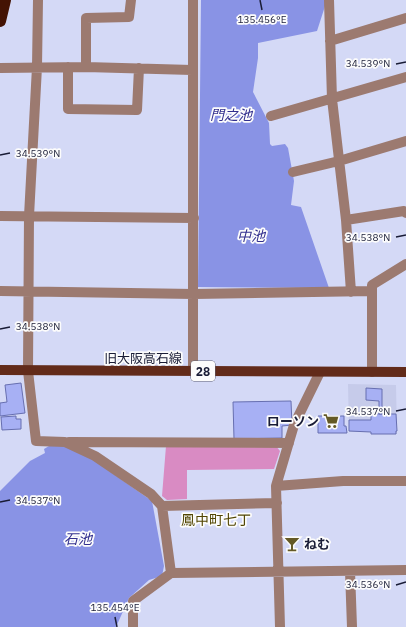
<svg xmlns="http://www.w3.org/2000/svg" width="406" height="627" viewBox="0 0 406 627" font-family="'IBM Plex Sans','Noto Sans JP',sans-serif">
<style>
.built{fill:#c6cbea}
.green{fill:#d98bc3}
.water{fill:#8993e5}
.building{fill:#a7b0f4;stroke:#676fb0}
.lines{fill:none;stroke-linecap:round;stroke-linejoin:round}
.minor{stroke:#9c7a70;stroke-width:10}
.major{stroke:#622b1a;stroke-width:10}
.highway{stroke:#441304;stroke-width:12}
.ticks{fill:none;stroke:#191c36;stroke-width:1.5}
.labels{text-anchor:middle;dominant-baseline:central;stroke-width:3.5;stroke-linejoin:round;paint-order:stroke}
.shield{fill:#fcfcfc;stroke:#5d5f71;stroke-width:1}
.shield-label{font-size:12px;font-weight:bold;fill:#191c36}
.street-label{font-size:13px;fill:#191c36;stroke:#fcfcfc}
.poi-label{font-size:13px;font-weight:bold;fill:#191c36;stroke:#fcfcfc;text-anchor:end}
.water-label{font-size:14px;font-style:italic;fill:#322f8e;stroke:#fcfcfc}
.neighbourhood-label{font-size:14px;fill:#524603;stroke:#fcfcfc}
.ticks-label{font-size:10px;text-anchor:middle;fill:#191c36;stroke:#fcfcfc;stroke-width:3.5;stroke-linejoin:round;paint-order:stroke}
</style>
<rect width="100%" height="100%" fill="#d4d9f6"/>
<!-- built -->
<path class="built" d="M348 384 396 385 397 434H371V432H349Z"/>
<!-- green -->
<path class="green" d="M166 446H276L280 451 274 469 187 470V499L167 500 162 496Z"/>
<!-- water -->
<path class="water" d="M201 0H327L317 31 258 43V58L253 92 269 123 270 144 272 146 285 144 288 148 294 181 291 205 301 207 329 288 198 287Z
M62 445 92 459 152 501 164 566 162 576 149 580 129 598 116 627H0V491L30 461 45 453 44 449 49 446Z"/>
<!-- building -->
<path class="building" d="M21 383 25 413 0 416V403L7 402 5 385Z
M366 388 382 389V414H379V401L366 400Z
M291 401 292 425 282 426V438L234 439 233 402Z
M371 414H396L397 431H396V434H371V432L349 431V420H371Z
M16 416V419H21V429L2 430 1 417Z
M318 416H344V426H346L347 433H318Z"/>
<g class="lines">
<!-- minor -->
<path class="minor" d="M38 0 37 67 29 216 28 371 36 441 65 442 95 456 151 494 162 506 171 573 133 601V627
M193 0V371
M329 0 332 99 346 220 351 292
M330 41 406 18
M68 67V109L137 110 139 68
M86 67V18L129 17 131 0
M0 68 86 67 192 70
M271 116 406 77
M293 172 339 161 406 141
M0 216 194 218
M346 220 404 211 406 213
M0 291 194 294 372 291
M372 372V285L406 264
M69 442 289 443
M276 486 343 481H406
M162 506 277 503
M350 571 352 627
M171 573 406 570
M280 627 276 486 294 425 320 372"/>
<!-- major -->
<path class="major" d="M0 370 406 372"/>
<!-- highway -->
<path class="highway" d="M0 21 5 0"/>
</g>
<!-- ticks -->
<path class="ticks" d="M260 0 262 10M396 64 406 62M0 155 10 153M396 237 406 235M0 329 10 327M396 411 406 409M0 502 10 500M396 585 406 582M115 617 117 627"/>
<!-- icons -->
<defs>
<symbol id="supermarket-bare" viewBox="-9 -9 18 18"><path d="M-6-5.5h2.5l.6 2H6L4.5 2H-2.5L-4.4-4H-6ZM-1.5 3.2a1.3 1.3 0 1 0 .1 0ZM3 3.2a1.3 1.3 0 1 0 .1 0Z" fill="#645926" stroke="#fcfcfc" stroke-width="2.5" paint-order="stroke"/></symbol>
<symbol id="bar-bare" viewBox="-9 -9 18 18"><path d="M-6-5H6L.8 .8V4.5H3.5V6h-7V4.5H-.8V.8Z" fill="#645926" stroke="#fcfcfc" stroke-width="2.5" paint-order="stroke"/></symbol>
</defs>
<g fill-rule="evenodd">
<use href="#supermarket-bare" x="320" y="410" width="22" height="22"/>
<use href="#bar-bare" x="281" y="533" width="22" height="22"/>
</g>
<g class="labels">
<!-- shield labels -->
<rect class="shield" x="191" y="361" width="24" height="20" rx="3"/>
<g class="shield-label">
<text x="203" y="371">28</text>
</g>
<!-- street labels -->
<g class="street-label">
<text x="143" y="358">旧大阪高石線</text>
</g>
<!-- poi labels -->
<g class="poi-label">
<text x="319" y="421">ローソン</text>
<text x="304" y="544" text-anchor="start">ねむ</text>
</g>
<!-- water labels -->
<g class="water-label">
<text x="231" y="115">門之池</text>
<text x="251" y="236">中池</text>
<text x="78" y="539">石池</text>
</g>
<!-- neighbourhood labels -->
<g class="neighbourhood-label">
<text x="216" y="520">鳳中町七丁</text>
</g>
</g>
<g class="ticks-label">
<text x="262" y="23">135.456°E</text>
<text x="368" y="67">34.539°N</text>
<text x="38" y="157">34.539°N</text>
<text x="368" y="241">34.538°N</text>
<text x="38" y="330">34.538°N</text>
<text x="368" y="415">34.537°N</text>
<text x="38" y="504">34.537°N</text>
<text x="368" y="588">34.536°N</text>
<text x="115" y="611">135.454°E</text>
</g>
</svg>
